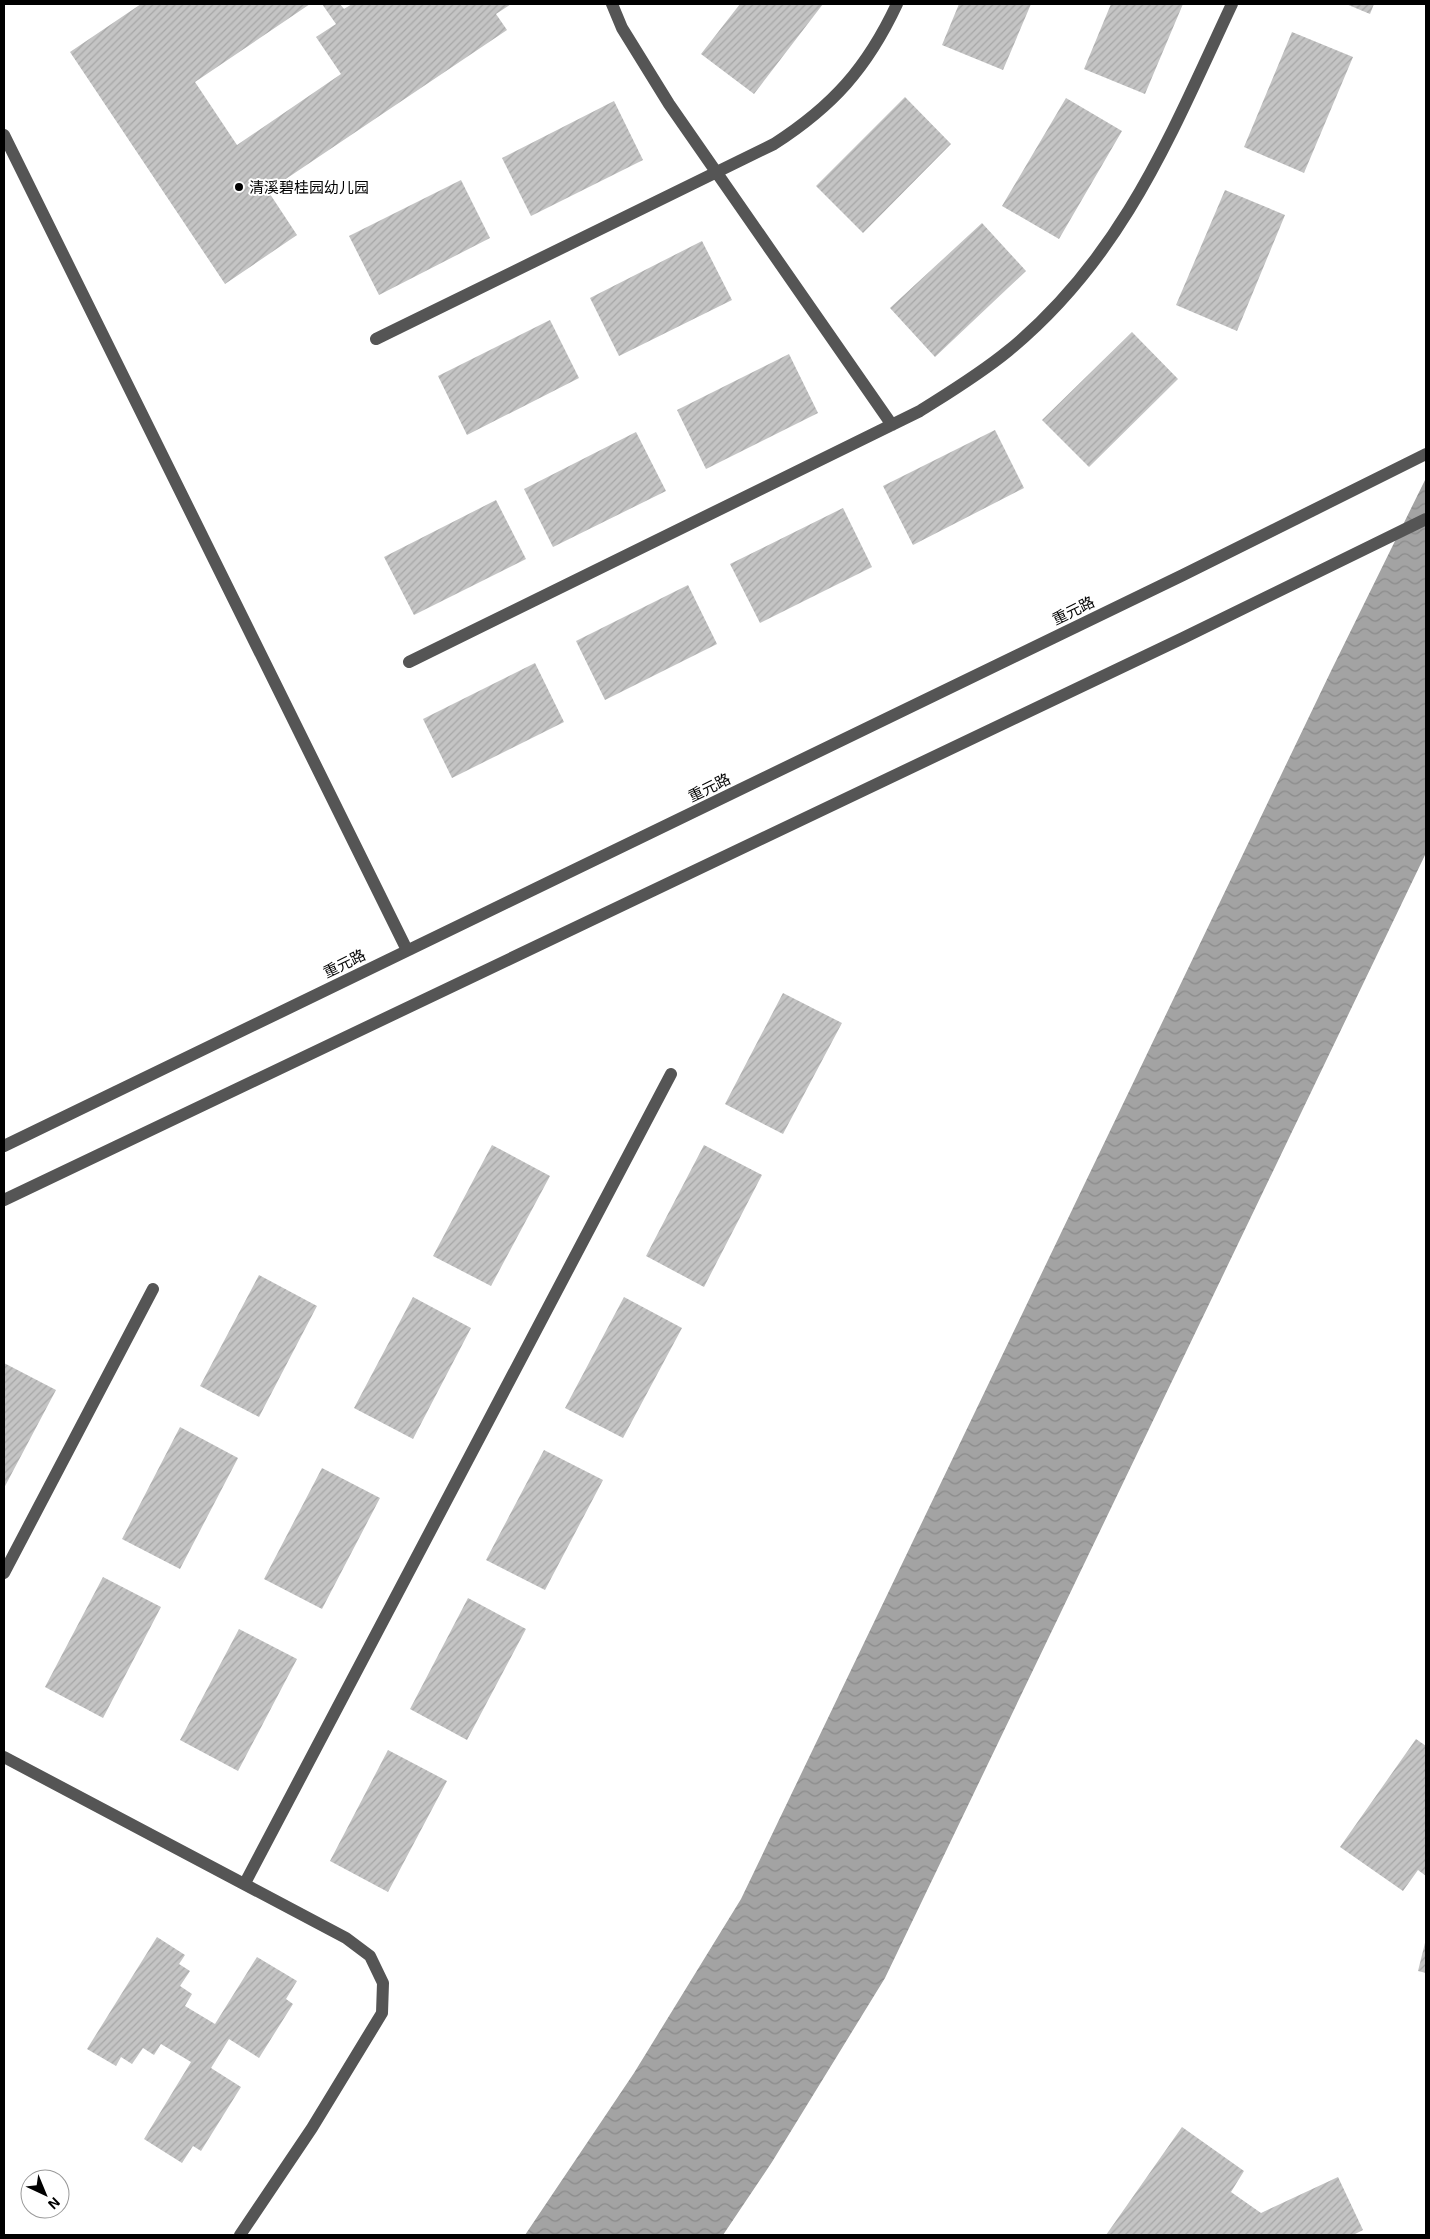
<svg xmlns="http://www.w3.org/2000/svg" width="1430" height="2239" viewBox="0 0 1430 2239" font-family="'Exo 2','Noto Sans SC',sans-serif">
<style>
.water{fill:url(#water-waves)}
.building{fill:url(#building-hatch)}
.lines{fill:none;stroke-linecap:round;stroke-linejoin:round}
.minor{stroke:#555;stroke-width:12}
.poi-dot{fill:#000;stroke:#fff;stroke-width:2}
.labels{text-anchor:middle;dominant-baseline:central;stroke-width:4;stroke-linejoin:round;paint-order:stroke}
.poi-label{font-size:15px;fill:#000;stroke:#fff;text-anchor:start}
.street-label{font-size:15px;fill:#000;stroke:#fff}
</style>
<defs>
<pattern id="water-waves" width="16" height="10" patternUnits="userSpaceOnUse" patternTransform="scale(1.25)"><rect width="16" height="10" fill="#a3a3a3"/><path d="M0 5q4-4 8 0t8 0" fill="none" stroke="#8b8b8b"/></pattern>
<pattern id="building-hatch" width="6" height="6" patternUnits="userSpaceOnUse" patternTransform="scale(1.25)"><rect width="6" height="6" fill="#c4c4c4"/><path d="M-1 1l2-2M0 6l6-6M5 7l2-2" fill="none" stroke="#a7a7a7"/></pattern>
</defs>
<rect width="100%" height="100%" fill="#fff"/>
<!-- water -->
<path class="water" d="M1426 478V853L885 1978 772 2162 723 2235H525L634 2073 741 1899 1331 671Z"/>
<!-- building -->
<path class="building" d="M141 4H310L195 82 237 145 341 74 316 37 336 24 322 4H340L344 9 352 4H511L496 14 507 30 268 191 297 235 225 284 70 52Z
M740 4H823L754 94 701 54Z
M959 4H1031L1003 70 942 45Z
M1111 4H1183L1145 94 1084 69Z
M1346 4H1374L1370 14Z
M1292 32 1353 57 1304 173 1244 147Z
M905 97 951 144 863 233 816 186Z
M1066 98 1122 131 1059 239 1002 206Z
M614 101 643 160 531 216 502 158Z
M461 180 490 238 379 295 349 236Z
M1225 190 1285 215 1237 331 1176 305Z
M982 223 1026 271 935 357 890 308Z
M702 241 732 300 619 356 590 298Z
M550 320 579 378 467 435 438 376Z
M1132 332 1178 379 1089 467 1042 420Z
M789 354 818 413 706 469 677 410Z
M995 430 1024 488 913 545 883 486Z
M636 432 666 491 553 547 524 489Z
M496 500 526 559 414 615 384 557Z
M843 508 872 567 760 623 730 564Z
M688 585 717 644 605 700 576 641Z
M535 663 564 722 452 778 423 719Z
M783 993 842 1023 783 1134 725 1104Z
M492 1145 550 1176 491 1286 433 1256Z
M704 1145 762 1175 704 1287 646 1256Z
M259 1275 317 1306 259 1417 200 1386Z
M413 1297 471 1328 413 1439 354 1408Z
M624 1297 682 1328 623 1438 565 1408Z
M4 1363 56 1390 4 1488Z
M180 1427 238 1458 180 1569 122 1539Z
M544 1450 603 1480 545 1590 486 1560Z
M322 1468 380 1498 322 1609 264 1579Z
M103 1577 161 1607 103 1718 45 1687Z
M468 1598 526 1629 467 1740 410 1709Z
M239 1629 297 1659 238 1771 180 1740Z
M1416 1739 1426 1746V1876L1418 1870 1403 1891 1340 1847Z
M388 1750 447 1781 388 1892 330 1861Z
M157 1937 185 1955 179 1964 190 1971 180 1986 192 1994 185 2006 215 2024 257 1957 297 1981 286 1999 293 2004 259 2058 229 2039 211 2068 241 2087 201 2151 193 2146 182 2163 144 2139 191 2062 161 2044 154 2055 143 2048 132 2064 121 2057 116 2066 87 2049Z
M1426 1939V1973L1418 1971Z
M1182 2127 1244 2171 1231 2192 1261 2213 1338 2177 1363 2230 1353 2235H1106Z"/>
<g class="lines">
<!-- minor -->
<path class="minor" d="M612 4 622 28 669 104 892 425
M4 135 407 950
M376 339 774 144C833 106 867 68 897 4
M409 662 920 411C950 392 980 374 1008 351 1123 257 1171 134 1232 4
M4 1146 1183 575 1426 454
M4 1200 1183 638 1426 519
M4 1573 153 1289
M4 1757 346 1938 370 1956 383 1983 382 2013 312 2128 240 2235
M245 1883 671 1074"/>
</g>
<!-- markers -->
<circle class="poi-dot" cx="239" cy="187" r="5"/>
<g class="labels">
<!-- poi labels -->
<g class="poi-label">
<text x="249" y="187">清溪碧桂园幼儿园</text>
</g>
<!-- street labels -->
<g class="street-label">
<text transform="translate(1073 610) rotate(-26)">重元路</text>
<text transform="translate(709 787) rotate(-26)">重元路</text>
<text transform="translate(344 963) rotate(-26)">重元路</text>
</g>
</g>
<!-- border -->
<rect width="1430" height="2239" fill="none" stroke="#000000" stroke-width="10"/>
<!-- north arrow -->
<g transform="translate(45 2194) rotate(136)"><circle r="24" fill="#ffffff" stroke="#999999"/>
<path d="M0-4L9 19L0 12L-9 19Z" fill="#000000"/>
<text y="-8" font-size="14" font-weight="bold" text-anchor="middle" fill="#000000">N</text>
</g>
</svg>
